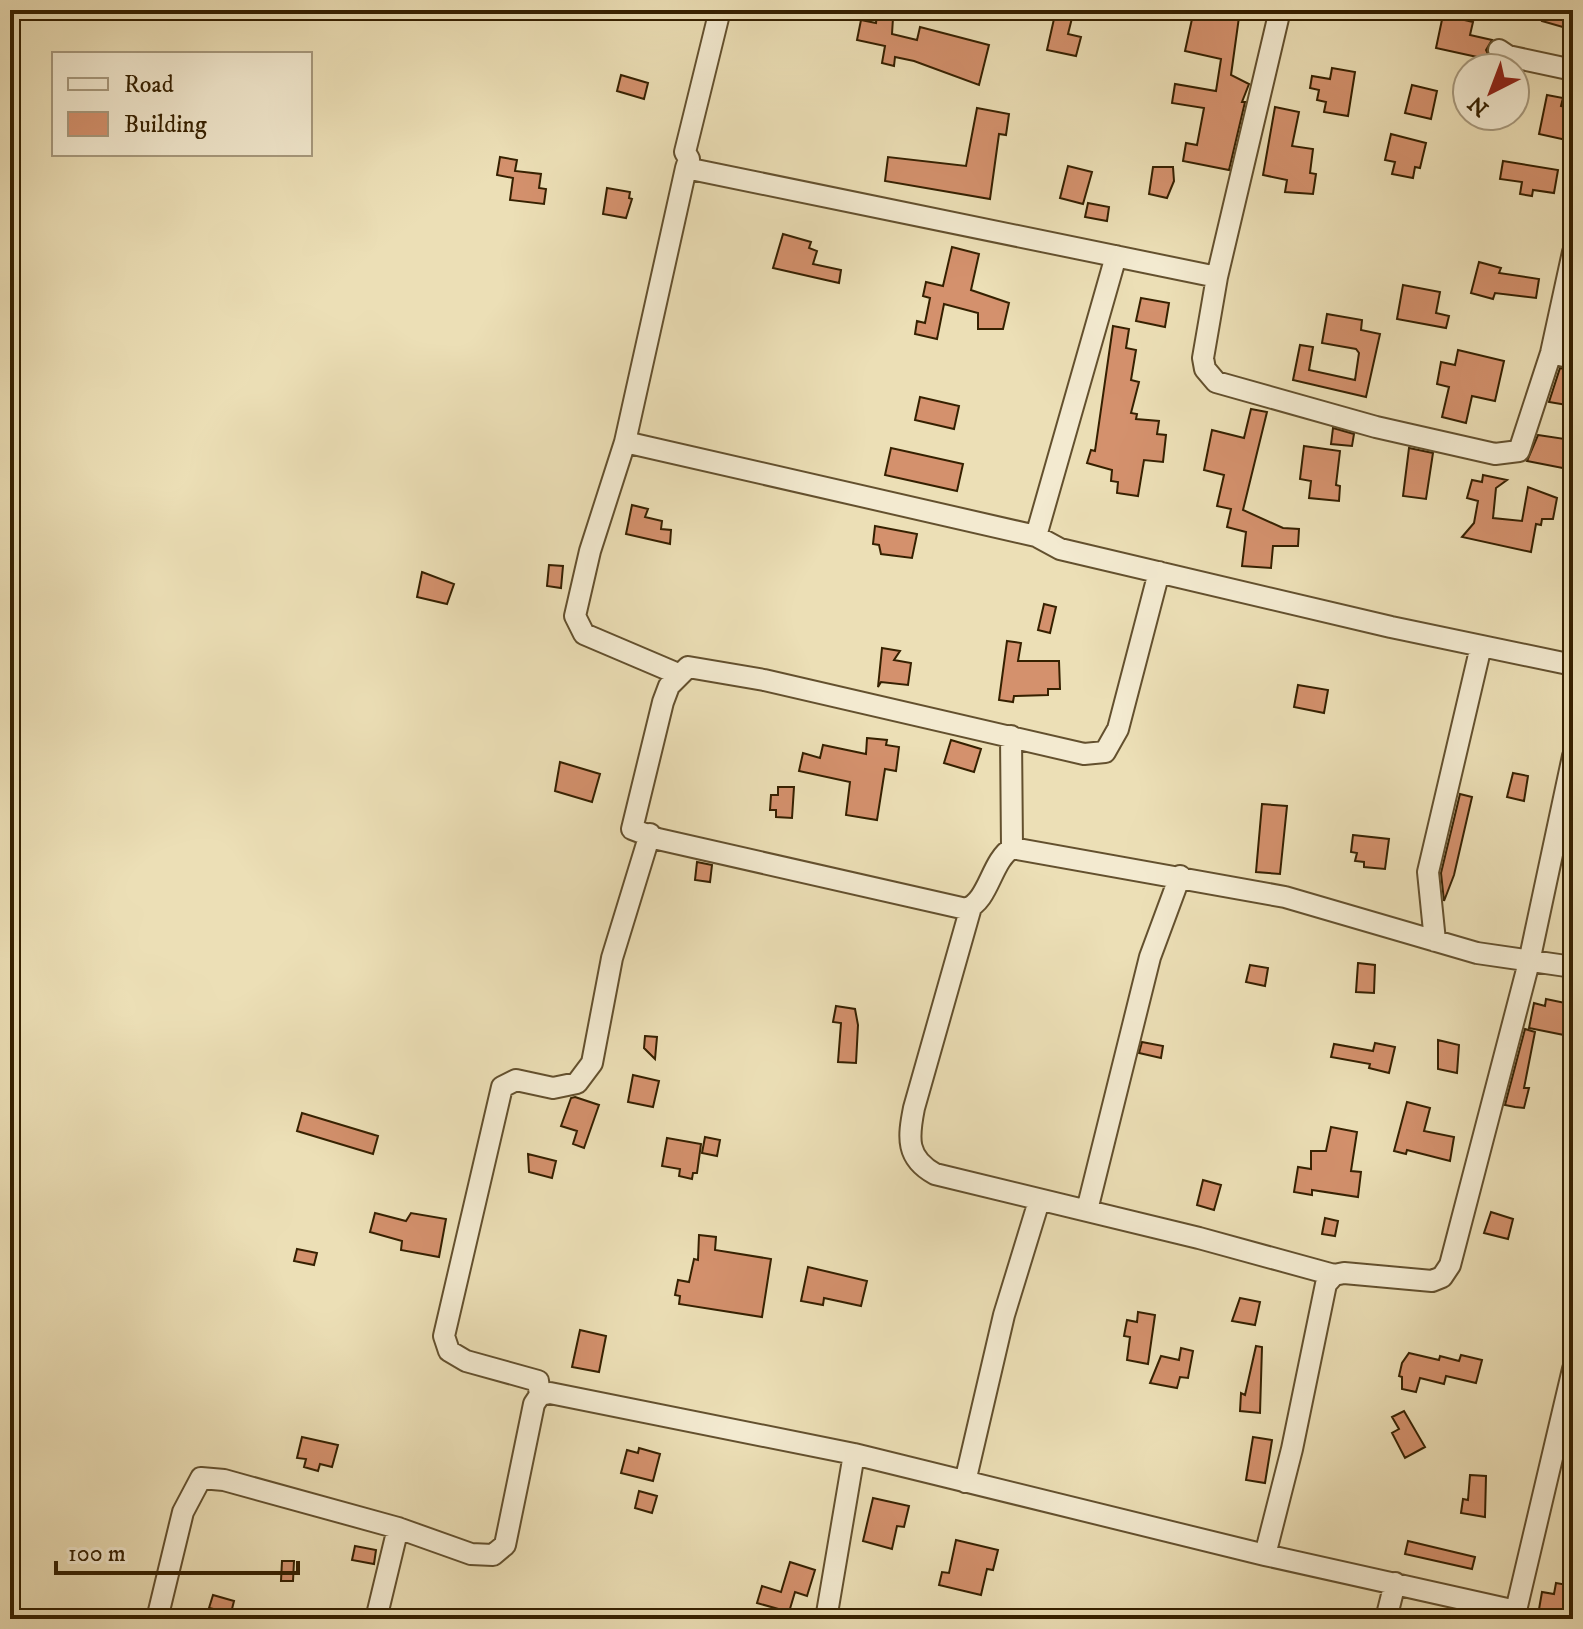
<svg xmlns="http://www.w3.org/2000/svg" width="1583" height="1629" viewBox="0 0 1583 1629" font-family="'IM FELL DW Pica',serif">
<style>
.building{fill:#d4916d;stroke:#352000;stroke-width:2}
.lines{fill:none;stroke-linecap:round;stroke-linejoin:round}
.minor-casing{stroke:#63502e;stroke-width:24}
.minor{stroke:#f3ead0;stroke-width:20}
</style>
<rect width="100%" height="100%" fill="#ecdfb6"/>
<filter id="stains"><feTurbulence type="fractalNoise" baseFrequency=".0025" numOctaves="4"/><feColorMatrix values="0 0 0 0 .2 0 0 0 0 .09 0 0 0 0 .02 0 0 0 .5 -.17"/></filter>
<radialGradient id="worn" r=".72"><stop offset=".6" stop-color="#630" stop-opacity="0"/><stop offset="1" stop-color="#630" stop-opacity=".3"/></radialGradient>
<!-- building -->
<path class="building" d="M1056 10H1074L1068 34 1081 37 1076 56 1047 50Z
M1194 10H1240L1231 75 1249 84 1242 102H1245L1229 170 1183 161 1186 143 1197 145 1204 108 1172 103 1175 84 1216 91 1221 59 1185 51Z
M1545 10H1573V30L1542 21Z
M877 15 893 18 892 34 917 40 920 27 989 45 979 85 914 61 895 57 894 66 882 63 885 46 857 40 861 20 876 23Z
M1443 15 1473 22 1470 35 1492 40 1486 50 1491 60 1436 48Z
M1332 68 1355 72 1348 116 1324 112 1326 102 1317 100 1319 90 1310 88 1312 76 1330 79Z
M621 75 648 83 644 99 617 91Z
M1412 85 1437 91 1431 119 1405 113Z
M1547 95 1563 98 1561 106 1573 109 1571 141 1539 134Z
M1275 107 1299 112 1292 146 1313 149 1310 173 1316 174 1313 194 1285 192 1287 180 1263 175Z
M977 108 1009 114 1006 135 999 134 990 199 885 181 888 157 966 166Z
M1391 134 1426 143 1420 168 1415 167 1413 178 1392 174 1395 162 1385 160Z
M500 157 517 160 515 171 541 174 539 188 546 189 544 204 510 200 513 178 497 175Z
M1503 161 1558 170 1554 193 1533 190 1532 196 1520 194 1522 182 1500 179Z
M1068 166 1092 172 1083 204 1060 198Z
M1153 167H1173L1174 181 1167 198 1149 194Z
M607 188 630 192 629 198 632 199 626 218 603 214Z
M1088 203 1109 207 1107 221 1085 217Z
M783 234 811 242 809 248 817 251 813 264 841 270 839 283 773 268Z
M952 247 979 254 971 290 1009 303 1003 329H978V313L944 304 937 339 915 334 917 321 925 323 930 298 923 296 926 282 943 286Z
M1479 262 1501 268 1499 273 1539 279 1536 298 1495 293 1493 299 1471 293Z
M1403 285 1440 292 1436 313 1449 316 1446 328 1397 319Z
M1141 298 1169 303 1165 327 1136 321Z
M1327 314 1362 320 1361 330 1380 334 1366 397 1293 380 1300 345 1313 347 1309 370 1355 380 1359 353 1356 349 1322 343Z
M1113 326 1129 329 1126 348 1136 350 1131 380 1139 382 1131 413 1137 414 1136 419 1159 421 1157 434 1166 435 1163 462 1144 460 1138 496 1117 493 1118 482 1111 481 1112 470 1087 463 1091 450 1095 451Z
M1458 350 1504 361 1495 401 1472 396 1466 423 1442 417 1449 387 1437 384 1441 362 1455 365Z
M1560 368 1573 371V406L1549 402Z
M920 397 959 406 954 429 915 420Z
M1251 409 1267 412 1243 510 1283 528 1299 529 1298 546H1273L1271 568 1242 566 1246 532 1227 527 1231 509 1217 506 1224 475 1204 470 1212 430 1244 438Z
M1333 428 1354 434 1352 446 1331 444Z
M1538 435 1565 439 1564 446 1573 448V470L1527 461Z
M1304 446 1340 451 1336 485 1340 486 1339 501 1309 498 1311 481 1300 479Z
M891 448 963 464 957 491 885 475Z
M1409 448 1433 453 1426 499 1403 496Z
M1483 475 1507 480 1496 488 1493 518 1522 521 1528 487 1557 498 1553 519H1542L1541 525 1536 524 1531 552 1462 537 1474 523 1478 501 1467 498 1472 480 1482 482Z
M632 505 648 509 645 517 662 521 661 529 671 530 670 544 626 534Z
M875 526 917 534 912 558 881 554 879 545 873 544Z
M549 565 563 566 561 588 547 586Z
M422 572 454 584 447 604 417 597Z
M1044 604 1056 607 1050 633 1038 630Z
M1007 641 1021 643 1018 661H1059L1060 689H1048V695L1014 696 1013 702 999 700Z
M882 648 900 651 894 660 911 663 908 685 881 682 878 687Z
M1298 685 1328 690 1324 713 1294 707Z
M867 738 887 740 886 745 899 747 896 771 885 769 877 820 846 815 850 782 799 771 803 753 820 758 823 745 866 754Z
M951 740 981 749 974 772 944 763Z
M560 762 600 774 592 802 555 791Z
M1513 773 1528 776 1524 801 1507 797Z
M778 787H794L792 818 776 817V810H770L771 795H778Z
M1460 794 1472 797 1454 875 1444 901 1441 873Z
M1262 804 1287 806 1280 874 1256 872Z
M1353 835 1389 839 1385 869 1364 867V862L1355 861 1357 853 1351 852Z
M697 862 712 865 710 882 695 880Z
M1358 963 1375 965 1374 993 1356 992Z
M1250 965 1268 968 1265 986 1246 982Z
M1546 999 1570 1004 1564 1035 1529 1028 1534 1003 1545 1006Z
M836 1006 855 1009 858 1025 856 1063 838 1062 841 1023 833 1022Z
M1525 1029 1535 1032 1524 1088H1529L1524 1108 1515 1107 1505 1105Z
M645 1036 657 1037 655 1059 644 1048Z
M1438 1040 1459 1045 1457 1073 1438 1069Z
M1142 1042 1163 1046 1161 1058 1139 1053Z
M1375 1043 1395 1047 1389 1073 1369 1068 1370 1064 1331 1057 1334 1044 1373 1051Z
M633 1075 659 1081 653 1107 628 1102Z
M575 1097 599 1105 584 1148 573 1144 577 1131 561 1126 571 1098Z
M1407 1102 1430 1108 1424 1131 1454 1137 1450 1161 1407 1150 1406 1154 1394 1151Z
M302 1113 378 1136 373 1154 297 1131Z
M1331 1127 1357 1132 1351 1171 1361 1172 1358 1197 1312 1190V1195L1294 1192 1298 1167 1311 1169V1151H1326Z
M705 1137 720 1140 717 1156 702 1153Z
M667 1138 701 1144 697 1173H693L692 1179 679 1176 680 1169 662 1166Z
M528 1154 556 1161 552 1178 529 1172Z
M1203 1180 1221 1185 1214 1210 1197 1205Z
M1491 1212 1513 1219 1508 1239 1484 1233Z
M375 1213 406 1221 411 1213 446 1219 439 1257 401 1250 402 1241 370 1232Z
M1325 1218 1338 1221 1335 1236 1322 1234Z
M699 1235 716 1237 715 1250 771 1259 762 1317 679 1304 680 1296 675 1295 678 1280 689 1282 694 1259 698 1260Z
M297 1249 317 1253 314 1265 294 1261Z
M808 1267 867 1281 861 1306 824 1298 823 1305 801 1301Z
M1240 1298 1260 1302 1255 1325 1232 1321Z
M1138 1312 1155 1315 1148 1364 1127 1360 1130 1337 1124 1336 1127 1320 1137 1322Z
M580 1330 606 1336 599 1372 572 1367Z
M1256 1346 1262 1347 1260 1413 1240 1411 1241 1393 1245 1395Z
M1181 1348 1193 1351 1188 1378 1180 1377 1177 1388 1150 1383 1161 1356 1179 1360Z
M1409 1353 1439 1360 1440 1356 1459 1361 1461 1355 1482 1360 1476 1383 1446 1376 1444 1384 1420 1378 1416 1392 1402 1389V1377L1399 1376 1402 1363Z
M1404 1411 1425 1447 1405 1458 1392 1433 1399 1429 1392 1417Z
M302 1437 338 1445 332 1467 320 1464 318 1471 304 1467 306 1459 297 1458Z
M1253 1437 1272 1440 1265 1483 1246 1480Z
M639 1448 660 1454 653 1481 621 1473 627 1450 638 1453Z
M1470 1475 1486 1476 1485 1517 1461 1513 1463 1499 1468 1500Z
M639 1491 657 1496 652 1513 635 1508Z
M873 1498 909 1506 904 1527 897 1526 892 1549 863 1541Z
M956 1540 998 1550 993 1570 987 1569 981 1595 939 1585 942 1572 949 1573Z
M1408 1541 1475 1557 1472 1569 1405 1554Z
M355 1546 376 1550 374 1564 352 1560Z
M282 1561H294L293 1581H281Z
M790 1562 815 1570 807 1596 795 1592 789 1612 757 1603 762 1586 781 1592Z
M1556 1583 1573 1586V1619L1538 1615 1542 1592 1554 1594Z
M213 1595 234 1601 231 1613 209 1608Z"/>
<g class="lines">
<defs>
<path id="minor" d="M720 10 685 152 689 159 686 168 1217 277
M1280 10 1217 277 1203 358 1205 369 1216 382 1376 427 1495 454 1519 451 1551 353 1573 252
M1499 50 1508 56 1573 70
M686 168 625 442 1036 536
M1116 256 1036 536 1060 549 1391 627 1573 665
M1551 353 1573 358
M625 442 590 551 575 616 584 634 678 674
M1159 572 1118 729 1105 752 1084 754 764 680 688 667 669 686 663 702 632 829 658 839 966 909C989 901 991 861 1012 848L1285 897 1477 953 1573 967
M1011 736 1012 848
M971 907 914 1108C908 1138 906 1158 935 1174L1199 1238 1334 1275
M1435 941 1428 872 1481 646
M1087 1210 1150 957 1180 876
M540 1395 550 1393 854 1454 1265 1555 1516 1611
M965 1482 1004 1315 1039 1201
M1265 1555 1292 1449 1326 1284 1334 1275 1344 1273 1432 1281 1442 1277 1450 1265 1529 962 1573 756
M157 1619 183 1512 201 1478 224 1480 398 1528 471 1554 493 1555 505 1545 534 1404 540 1395 538 1381 466 1361 449 1351 444 1336 502 1087 516 1080 553 1088 577 1083 592 1063 612 958 650 834
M376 1619 398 1528
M826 1619 854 1454
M1386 1619 1395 1583
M1514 1619 1573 1369"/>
</defs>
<!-- minor casing -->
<use href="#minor" class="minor-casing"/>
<!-- minor -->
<use href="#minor" class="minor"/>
</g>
<!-- margin -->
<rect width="1583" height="1629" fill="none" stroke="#ecdfb6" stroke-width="40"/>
<rect x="12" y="12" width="1559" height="1605" fill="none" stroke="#352000" stroke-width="4"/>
<rect x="20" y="20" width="1543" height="1589" fill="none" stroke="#352000" stroke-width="2"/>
<!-- legend -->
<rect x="52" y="52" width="260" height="104" fill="#f3ead0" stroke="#a7997d" stroke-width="2"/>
<rect x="68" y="78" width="40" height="12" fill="#f3ead0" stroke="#a7997d" stroke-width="2"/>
<text x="124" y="92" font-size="24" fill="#352000">Road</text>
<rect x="68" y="112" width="40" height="24" fill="#d4916d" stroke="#a7997d" stroke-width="2"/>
<text x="124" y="132" font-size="24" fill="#352000">Building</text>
<!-- north arrow -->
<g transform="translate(1491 92) rotate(222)"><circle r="38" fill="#f3ead0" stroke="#a7997d" stroke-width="2"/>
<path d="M0-6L14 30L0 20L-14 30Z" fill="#8f2418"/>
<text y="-12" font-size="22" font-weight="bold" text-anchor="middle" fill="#352000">N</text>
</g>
<!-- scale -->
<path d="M56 1561v12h242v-12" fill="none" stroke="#352000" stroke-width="4"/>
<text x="68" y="1561" font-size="24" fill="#352000" stroke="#f3ead0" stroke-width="6" paint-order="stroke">100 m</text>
<rect width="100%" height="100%" filter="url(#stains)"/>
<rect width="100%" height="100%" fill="url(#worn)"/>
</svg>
